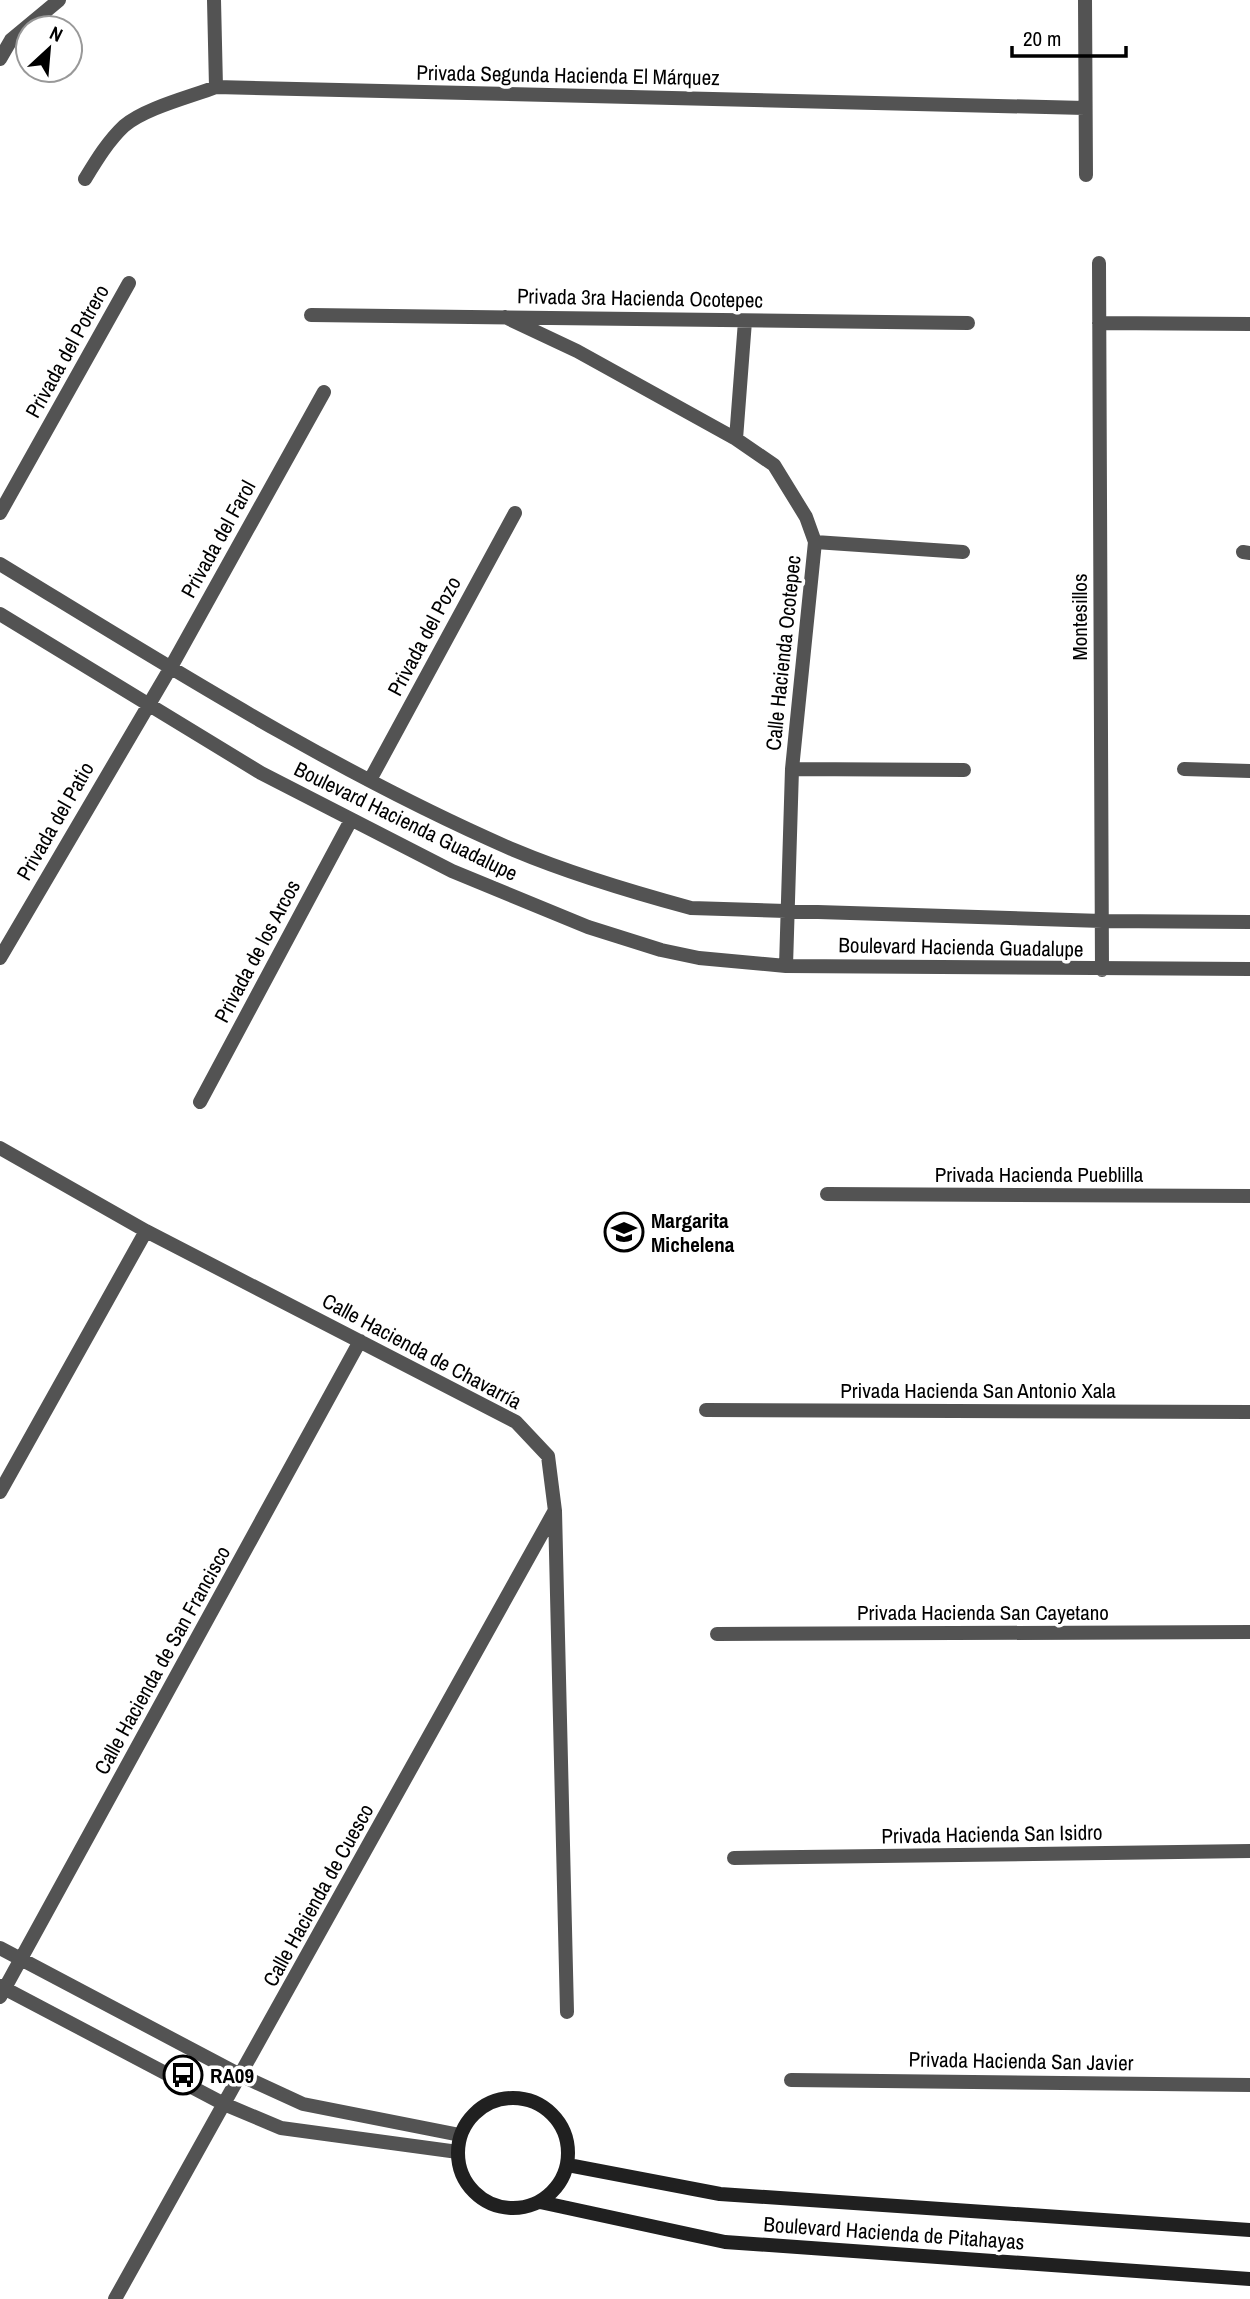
<svg xmlns="http://www.w3.org/2000/svg" width="1250" height="2299" viewBox="0 0 1250 2299" font-family="'Archivo Narrow',sans-serif">
<style>
.lines{fill:none;stroke-linecap:round;stroke-linejoin:round}
.street{stroke:#535353;stroke-width:14}
.secondary{stroke:#202020;stroke-width:14}
.labels{text-anchor:middle;dominant-baseline:central;stroke-width:7;stroke-linejoin:round;paint-order:stroke}
.street-label{font-size:21px;fill:#000;stroke:#fff}
.poi-label{font-size:21px;font-weight:bold;fill:#000;stroke:#fff;text-anchor:start}
</style>
<rect width="100%" height="100%" fill="#fff"/>
<g class="lines">
<!-- street -->
<path class="street" d="M214 0 216 87
M1085 0 1086 175
M0 59 11 40 59 0
M85 179C96 161 108 141 124 126 145 108 190 97 216 87L1085 108
M1099 263 1102 970
M311 315 968 323
M505 317 577 351 736 439 774 465 806 517 815 542 792 769 786 966
M1099 323 1250 324
M736 439 745 321
M0 513 129 283
M815 542 963 552
M1243 552 1250 553
M0 564C166 665 336 773 514 850 571 874 632 892 691 908L1102 921 1250 922
M0 614 261 773 452 871 588 927 661 950 699 958 786 966 1250 969
M792 769 964 770
M1184 769 1250 771
M370 780 515 513
M0 958 171 667 324 392
M200 1102 351 820
M0 1148 146 1231 516 1422 548 1456 555 1511 567 2012
M827 1194 1250 1196
M706 1410 1250 1412
M0 1492 146 1231
M717 1634 1250 1632
M734 1858 1250 1851
M0 1948 242 2076 303 2104 460 2135
M0 1986 224 2104 281 2128 458 2152
M0 1997 360 1341
M791 2080 1250 2085
M115 2299 554 1512"/>
<!-- secondary -->
<path class="secondary" d="M458 2153a55 55 0 1 1 110 0a55 55 0 1 1-110 0Z
M568 2165 720 2194 1250 2230
M540 2202 725 2242 1250 2279"/>
</g>
<!-- icons -->
<defs>
<symbol id="school-ring" viewBox="-11 -11 22 22"><circle r="9.5" fill="#fff" stroke="#000" stroke-width="1.5"/><path d="M0-5L7-2L0 1L-7-2ZM-4 1L0 2.5L4 1V4Q0 6-4 4Z" fill="#000"/></symbol>
<symbol id="bus-ring" viewBox="-11 -11 22 22"><circle r="9.5" fill="#fff" stroke="#000" stroke-width="1.5"/><path d="M-5-6H5V4H4V6H2V4H-2V6H-4V4H-5ZM-3.5-4V0h7V-4ZM-3.5 1.2v1.5H-2V1.2ZM2 1.2v1.5H3.5V1.2Z" fill="#000"/></symbol>
</defs>
<g fill-rule="evenodd">
<use href="#school-ring" x="602" y="1210" width="44" height="44"/>
<use href="#bus-ring" x="161" y="2053" width="44" height="44"/>
</g>
<g class="labels">
<!-- street labels -->
<g class="street-label">
<text transform="translate(568 75) rotate(1)">Privada Segunda Hacienda El Márquez</text>
<text transform="translate(640 298) rotate(1)">Privada 3ra Hacienda Ocotepec</text>
<text transform="translate(67 351) rotate(-61)">Privada del Potrero</text>
<text transform="translate(218 539) rotate(-61)">Privada del Farol</text>
<text transform="translate(1079 617) rotate(-90)">Montesillos</text>
<text transform="translate(424 636) rotate(-62)">Privada del Pozo</text>
<text transform="translate(783 653) rotate(-84)">Calle Hacienda Ocotepec</text>
<text transform="translate(55 821) rotate(-60)">Privada del Patio</text>
<text transform="translate(406 821) rotate(26)">Boulevard Hacienda Guadalupe</text>
<text transform="translate(961 947) rotate(1)">Boulevard Hacienda Guadalupe</text>
<text transform="translate(257 951) rotate(-62)">Privada de los Arcos</text>
<text x="1039" y="1174">Privada Hacienda Pueblilla</text>
<text transform="translate(422 1351) rotate(28)">Calle Hacienda de Chavarría</text>
<text x="978" y="1390">Privada Hacienda San Antonio Xala</text>
<text x="983" y="1612">Privada Hacienda San Cayetano</text>
<text transform="translate(162 1660) rotate(-61)">Calle Hacienda de San Francisco</text>
<text transform="translate(992 1834) rotate(-1)">Privada Hacienda San Isidro</text>
<text transform="translate(318 1895) rotate(-61)">Calle Hacienda de Cuesco</text>
<text transform="translate(1021 2061) rotate(1)">Privada Hacienda San Javier</text>
<text transform="translate(894 2233) rotate(4)">Boulevard Hacienda de Pitahayas</text>
</g>
<!-- poi labels -->
<g class="poi-label">
<text x="651" y="1220">Margarita<tspan x="651" dy="24">Michelena</tspan></text>
<text x="210" y="2075">RA09</text>
</g>
</g>
<!-- north arrow -->
<g transform="translate(49 49) rotate(26)"><circle r="33" fill="#ffffff" stroke="#999999" stroke-width="2"/>
<path d="M0-5L12 26L0 18L-12 26Z" fill="#000000"/>
<text y="-10" font-size="19" font-weight="bold" text-anchor="middle" fill="#000000">N</text>
</g>
<!-- scale -->
<path d="M1012 46v10h114v-10" fill="none" stroke="#000000" stroke-width="3.5"/>
<text x="1023" y="46" font-size="21" fill="#000000" stroke="#ffffff" stroke-width="5" paint-order="stroke">20 m</text>
</svg>
